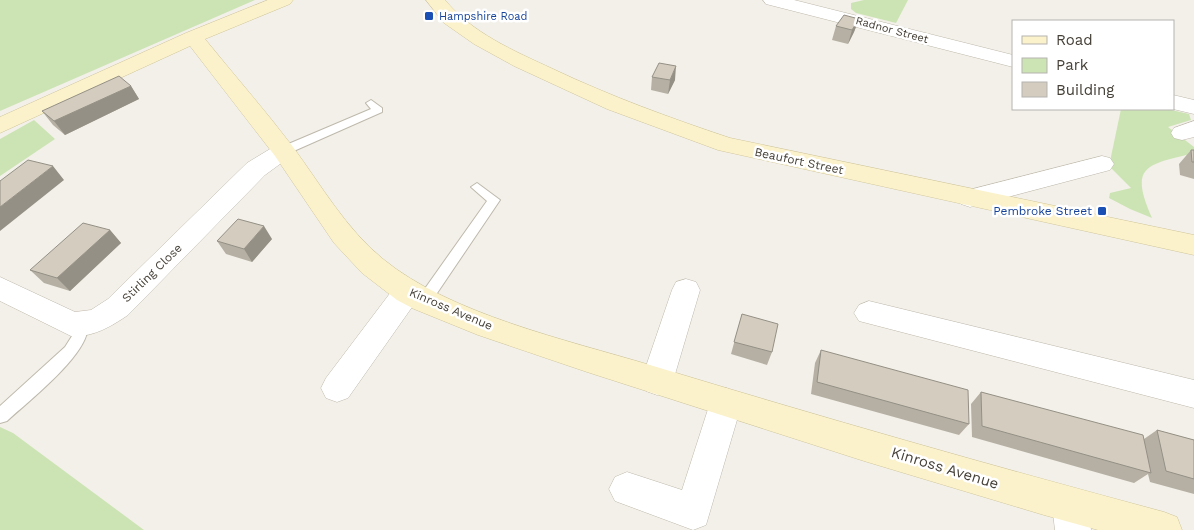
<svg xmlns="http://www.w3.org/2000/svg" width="1194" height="530" viewBox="0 0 1194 530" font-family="'Work Sans',sans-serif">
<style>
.green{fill:#cce4b4}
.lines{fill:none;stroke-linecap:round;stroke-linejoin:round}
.lane-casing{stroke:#beb9ac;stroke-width:2}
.street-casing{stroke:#beb9ac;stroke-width:1}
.secondary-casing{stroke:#cfc59b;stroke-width:1}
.lane{fill:#fff;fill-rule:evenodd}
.street{fill:#fff;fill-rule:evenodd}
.secondary{fill:#fbf2cb;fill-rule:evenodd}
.wall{fill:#b6b0a4}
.shaded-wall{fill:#949086}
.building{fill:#d4cdbf;stroke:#949086}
.transit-dot{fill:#1a4fb4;stroke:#fff;stroke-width:2}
.labels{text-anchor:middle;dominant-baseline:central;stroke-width:5;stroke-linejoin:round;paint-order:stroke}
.far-transit-label{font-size:11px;fill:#164399;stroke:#fff;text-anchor:start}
.far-street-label{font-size:11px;fill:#464138;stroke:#fff}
.street-label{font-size:12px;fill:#464138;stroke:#fff}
.transit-label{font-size:12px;fill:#164399;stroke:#fff;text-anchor:end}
.near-street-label{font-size:15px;fill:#464138;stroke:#fff}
</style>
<rect width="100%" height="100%" fill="#f3f0e9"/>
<!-- green -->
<path class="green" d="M0 0H255L0 111Z
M864 0H908L896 23 856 13 851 9V3Z
M1121 109H1167L1189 114 1191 120 1168 127 1194 147V153C1148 165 1128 164 1152 218L1130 209 1109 198 1110 193 1131 188 1109 166Z
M34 120 55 139 0 176V139Z
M0 427 13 433 144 530H0Z"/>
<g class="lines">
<defs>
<path id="lane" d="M371 100 382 108V112L287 154 283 155 277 151 279 148 371 109 366 103Z
M477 183 500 200 429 305H419L417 301 419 297 487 201 471 187Z
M81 319 86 321C99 347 25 404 7 421L0 423V406L65 347 72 336 76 321Z"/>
<path id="street" d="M763 0H794L1013 55V67L766 4Z
M1173 95 1194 100V114L1173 109Z
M1194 121V137L1182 140 1174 138 1171 133 1174 128Z
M283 143 291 146 295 151 291 156 265 175 128 315C112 326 92 338 71 336L0 301V277L75 312 91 310 108 299 247 163 275 146Z
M1102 156 1110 158 1114 164 1110 170 970 207 961 204 957 198 961 192Z
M686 279 696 282 700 290 673 381 668 391 657 395 646 391 641 381 672 290 676 282Z
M407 281 417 284 421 292 417 300 348 398 337 402 326 398 321 388 326 378 397 284Z
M869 301 1194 380V408L859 321 854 313 859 305Z
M726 388 737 393 742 403 706 525 693 530 615 501 609 489 615 477 627 472 682 490 710 403 715 393Z
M1070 487 1083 492 1088 505 1091 530H1055L1052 505 1057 492Z"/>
<path id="secondary" d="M268 0H293L290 4 205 39C234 75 265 110 293 147 321 185 346 229 383 259 450 314 567 340 650 365 821 417 992 466 1164 512L1177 517 1182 530H1098L1044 515 864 461 587 372 478 335 414 309 397 300 362 273 334 243 275 156 190 46 0 133V117L186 33Z
M426 0H445C472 33 514 51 553 69 610 96 670 118 730 138L1194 235V255L718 150 607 109 514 66 474 44 444 23Z"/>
</defs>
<!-- lane casing -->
<use href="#lane" class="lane-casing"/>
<!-- street casing -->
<use href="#street" class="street-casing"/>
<!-- secondary casing -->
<use href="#secondary" class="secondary-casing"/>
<!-- lane -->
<use href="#lane" class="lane"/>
<!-- street -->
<use href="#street" class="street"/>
<!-- secondary -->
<use href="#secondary" class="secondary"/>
</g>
<!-- wall -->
<path class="wall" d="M859 19 854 32 848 44 832 40 836 26Z
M652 77 675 80 668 94 651 90Z
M131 86 139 99 65 135 53 125 42 111Z
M1191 150H1194V179L1180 175 1179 164Z
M110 230 121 243 70 291 44 283 30 270Z
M272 239 252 262 226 254 217 241Z
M742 314 772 352 767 365 731 354Z
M821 350 969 424 959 435 811 394 815 363Z
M981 392 1144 439 1157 430 1194 440V494L1150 482 1148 474 1134 483 972 437 971 404Z"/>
<!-- shaded-wall -->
<path class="shaded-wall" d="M859 19 854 32 848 44 852 30Z
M676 66 675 80 668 94 670 80Z
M131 86 139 99 65 135 54 121Z
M53 166 64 180 0 231V207Z
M264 226 272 239 252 262 244 249Z
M110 230 121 243 70 291 57 278Z"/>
<!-- building -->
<path class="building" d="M844 15 859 19 852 30 836 26Z
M659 63 676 66 670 80 652 77Z
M119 76 131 86 54 121 42 111Z
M1191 150H1194V162H1192Z
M28 160 53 166 0 207V181Z
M238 219 264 226 244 249 217 241Z
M83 223 110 230 57 278 30 270Z
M742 314 778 324 772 352 734 342Z
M821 350 968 390 969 424 817 382Z
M981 392 1143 435 1151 473 982 426Z
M1157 430 1194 440V479L1166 471Z"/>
<!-- markers -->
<g class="transit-dot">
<rect x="424" y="11" width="10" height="10" rx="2.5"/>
<rect x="1097" y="206" width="10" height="10" rx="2.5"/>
</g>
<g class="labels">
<!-- far-transit labels -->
<g class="far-transit-label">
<text x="439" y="16">Hampshire Road</text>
</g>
<!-- far-street labels -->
<g class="far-street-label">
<text transform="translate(892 30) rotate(15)">Radnor Street</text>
</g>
<!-- street labels -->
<g class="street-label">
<text transform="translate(799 161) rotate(12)">Beaufort Street</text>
<text transform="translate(152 273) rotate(-44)">Stirling Close</text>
<text transform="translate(451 309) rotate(23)">Kinross Avenue</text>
</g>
<!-- transit labels -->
<g class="transit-label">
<text x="1092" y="211">Pembroke Street</text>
</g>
<!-- near-street labels -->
<g class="near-street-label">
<text transform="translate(945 468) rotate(17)">Kinross Avenue</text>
</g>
</g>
<!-- legend -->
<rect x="1012" y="20" width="162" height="90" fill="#ffffff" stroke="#b5b3af"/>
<rect x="1022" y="36" width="25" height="8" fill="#fbf2cb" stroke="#b5b3af"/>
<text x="1056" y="45" font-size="15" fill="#464138">Road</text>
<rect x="1022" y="58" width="25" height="15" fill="#cce4b4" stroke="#b5b3af"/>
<text x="1056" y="70" font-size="15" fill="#464138">Park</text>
<rect x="1022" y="82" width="25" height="15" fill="#d4cdbf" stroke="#b5b3af"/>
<text x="1056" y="95" font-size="15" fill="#464138">Building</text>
</svg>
